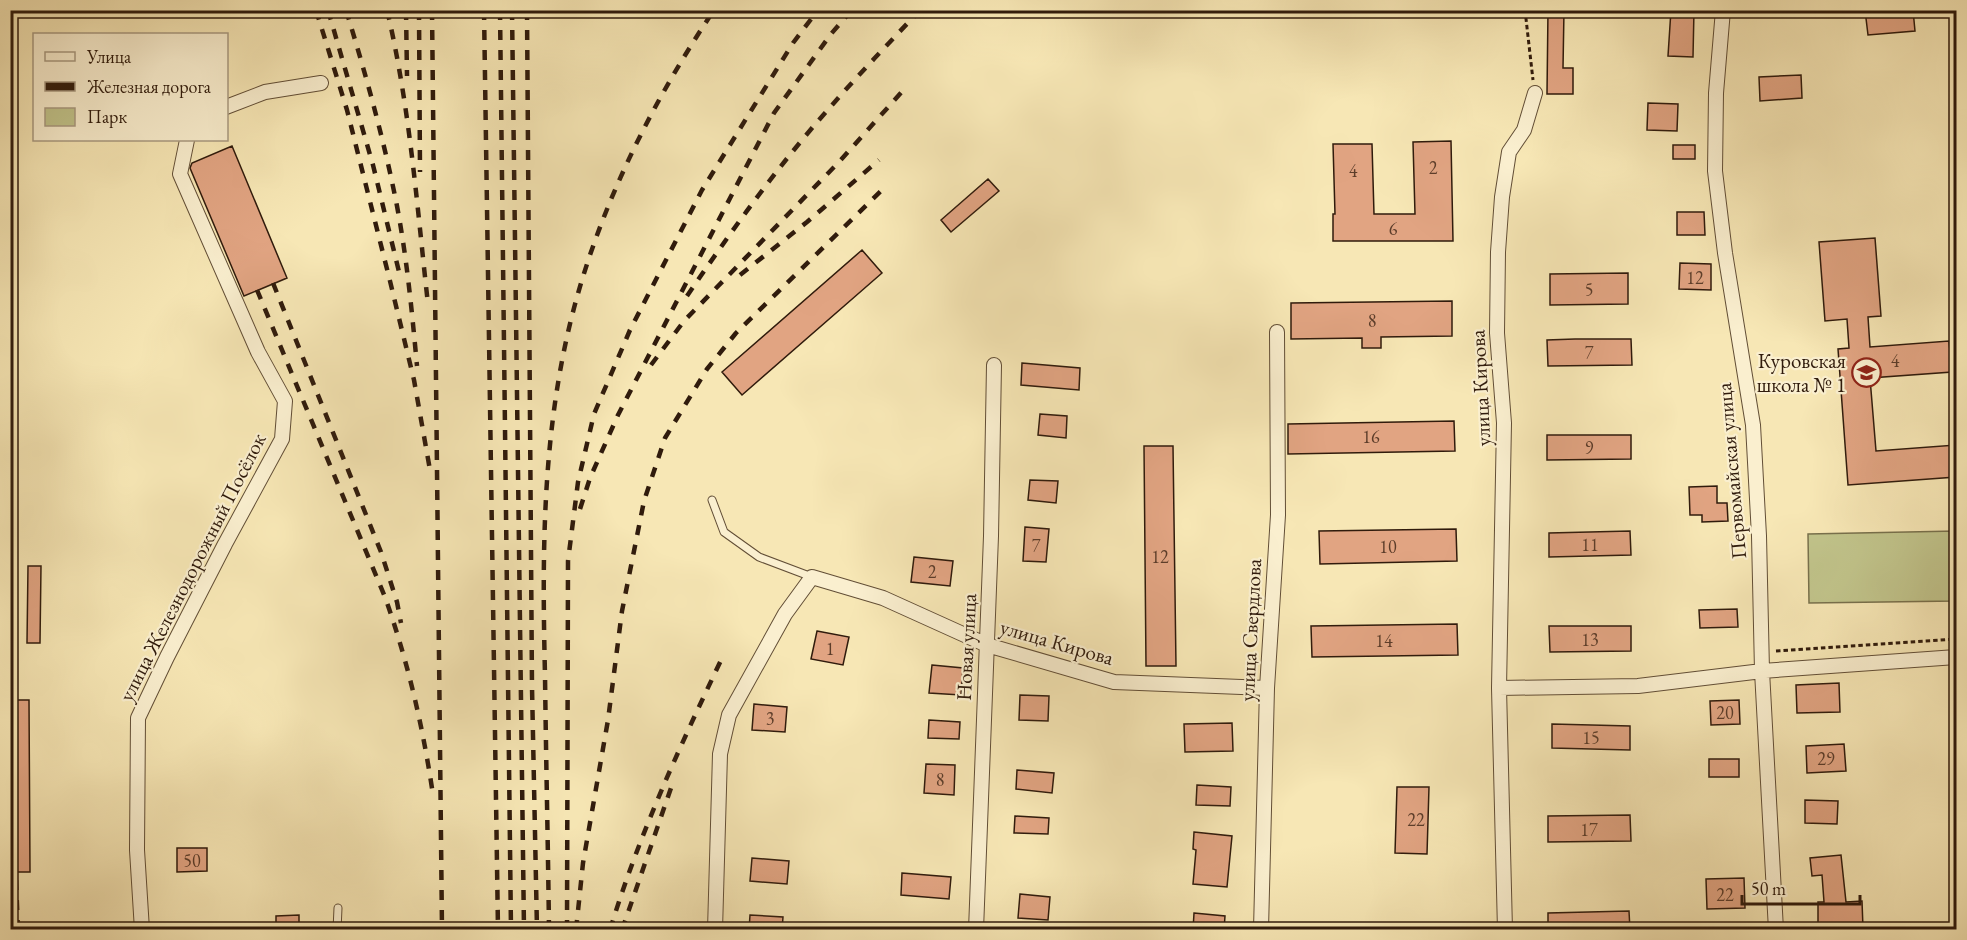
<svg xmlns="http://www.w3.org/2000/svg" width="1967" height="940" viewBox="0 0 1967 940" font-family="'EB Garamond',serif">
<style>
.green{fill:#c1c48b;stroke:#78704c;stroke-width:1.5}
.building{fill:#e1a482;stroke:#301b0c;stroke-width:1.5}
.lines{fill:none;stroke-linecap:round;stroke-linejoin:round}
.lane-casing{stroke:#624e36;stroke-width:9}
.street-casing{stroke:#624e36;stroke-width:16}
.path{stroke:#301b0c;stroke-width:3;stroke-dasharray:4.5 3;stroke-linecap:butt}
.lane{stroke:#faefcf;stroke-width:7}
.street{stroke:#faefcf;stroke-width:14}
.rail{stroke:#301b0c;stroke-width:4.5;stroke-dasharray:10 10;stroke-linecap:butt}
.labels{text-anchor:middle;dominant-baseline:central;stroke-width:4.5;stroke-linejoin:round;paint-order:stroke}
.number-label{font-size:18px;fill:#5c3d2a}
.poi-label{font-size:21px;fill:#301b0c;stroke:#faefcf;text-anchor:end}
.street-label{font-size:21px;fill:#301b0c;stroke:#faefcf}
</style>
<rect width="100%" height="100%" fill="#f7e7b5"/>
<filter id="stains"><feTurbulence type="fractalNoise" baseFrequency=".00333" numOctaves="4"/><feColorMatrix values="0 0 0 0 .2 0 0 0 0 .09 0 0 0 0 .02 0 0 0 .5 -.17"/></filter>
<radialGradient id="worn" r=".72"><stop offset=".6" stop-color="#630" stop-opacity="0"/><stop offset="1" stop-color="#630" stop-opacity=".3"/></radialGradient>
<!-- green -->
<path class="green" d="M1956 531V601L1809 603 1808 534Z"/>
<!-- building -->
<path class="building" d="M1548 10H1564L1563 68H1573V94H1547Z
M1671 10H1694L1693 57 1668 56Z
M1865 10H1913L1915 31 1868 35Z
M1801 75 1802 98 1760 101 1759 77Z
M1648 103 1678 104 1677 131 1647 130Z
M1451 141 1453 241H1333V214H1335L1333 144H1372L1374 214H1415L1413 142Z
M1673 145H1695V159H1673Z
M232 146 287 278 244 296 190 168 192 163Z
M988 179 999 191 951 232 941 220Z
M1677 212H1704L1705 235H1677Z
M1875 238 1881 316 1868 317 1870 347 1949 341 1952 372 1870 378 1876 451 1956 445V477L1848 485 1838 349 1849 348 1847 319 1825 321 1819 242Z
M862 250 882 273 742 395 722 372Z
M1680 263 1711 264V290L1679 289Z
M1628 273V304L1550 305V274Z
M1452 301V336L1381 337V348H1362V338L1291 339V303Z
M1575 339H1631L1632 365 1548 366 1547 340Z
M1022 363 1080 368 1079 390 1021 385Z
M1040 414 1067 416 1066 438 1038 435Z
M1454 421 1455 451 1288 454V424Z
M1547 435H1631V459L1547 460Z
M1144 446H1173L1176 666H1146Z
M1030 480 1058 481 1056 503 1028 500Z
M1717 486V503H1727L1728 521 1702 522V515H1690L1689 487Z
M1025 527 1049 529 1046 562 1023 561Z
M1456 529 1457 561 1320 564 1319 531Z
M1630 531 1631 555 1549 557V533Z
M914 557 953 561 950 586 911 582Z
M28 566H41L40 643H27Z
M1737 609 1738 627 1700 628 1699 610Z
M1457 624 1458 655 1312 657 1311 626Z
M1549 626H1631V651L1550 652Z
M817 631 849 637 843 665 811 659Z
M932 665 963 668 961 695 929 693Z
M1839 683 1840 712 1797 713 1796 685Z
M1020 695 1049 696 1048 721 1019 720Z
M10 700H29L30 872H10Z
M1739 700 1740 724 1711 725 1710 701Z
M754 704 787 707 785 732 752 730Z
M929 720 960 722 959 739 928 738Z
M1232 723 1233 751 1185 752 1184 724Z
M1552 724 1630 726V750L1552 748Z
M1844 744 1846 771 1807 773 1806 746Z
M1709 759H1739V777H1709Z
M926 764 955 765 954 795 924 793Z
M1017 770 1054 773 1052 793 1016 789Z
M1197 785 1231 787 1230 806 1196 805Z
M1397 787H1429L1427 854 1395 853Z
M1805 800 1838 801 1837 824 1805 823Z
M1630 815 1631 841 1548 842V816Z
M1015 816 1049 818 1048 834 1014 833Z
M1194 832 1232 836 1227 887 1193 884 1196 850 1193 849Z
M177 848H207V871L177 872Z
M1841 855 1846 902 1862 901 1863 928 1818 929V902H1824L1822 875 1812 876 1810 858Z
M752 858 789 861 787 884 750 881Z
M902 873 951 877 949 899 901 895Z
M1744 878 1745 908 1707 909 1706 879Z
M1020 894 1050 897 1048 920 1018 918Z
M1629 911 1630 930H1548V913Z
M1194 913 1225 916 1224 930H1193Z
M299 915V930H276V916Z
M750 915 783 917 782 930H749Z"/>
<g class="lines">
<defs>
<path id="lane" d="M712 500 724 532 759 557 812 577
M337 930 338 908"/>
<path id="street" d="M1723 10 1716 93 1715 171 1725 253 1753 425 1759 536 1762 671 1776 930
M226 107 265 92 321 83
M1499 688 1638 686 1762 671 1956 657
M142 930 137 850 138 718 167 657 225 544 282 439 285 401 258 352 180 174 187 140
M715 930 720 754 729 715 785 614 812 577 883 598 987 645 1114 682 1267 688
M976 930 991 536 994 365
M1261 930 1267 688 1278 515 1277 332
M1505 930 1499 688 1504 423 1497 333 1498 252 1502 197 1509 152 1524 130 1535 93"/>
</defs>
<!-- lane casing -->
<use href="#lane" class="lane-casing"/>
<!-- street casing -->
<use href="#street" class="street-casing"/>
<!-- path -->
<path class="path" d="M1525 10 1533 80
M1776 651 1956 639"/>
<!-- lane -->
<use href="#lane" class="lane"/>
<!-- street -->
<use href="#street" class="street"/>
<!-- rail -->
<path class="rail" d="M316 10 347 110 390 281 414 380 430 470
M328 10 373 165 401 280
M346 10C366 75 384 140 397 206 407 259 412 312 417 366
M387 10C410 107 417 207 428 304
M406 10 407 76
M419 10 420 172
M432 10 442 930
M484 10 498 930
M500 10 511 930
M512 10 524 930
M527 10 532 687 537 930
M740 275 807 222 879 160
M273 283 381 552 397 602 401 623
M257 290 385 597C408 662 423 727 433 795
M687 296C732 230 780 163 833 104 861 72 891 41 920 10
M651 365 684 321 839 162 907 86
M580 509 590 478 618 415 774 113 831 34 852 10
M16 880 18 930
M549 930C548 845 546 760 545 675 542 552 542 429 574 308 602 202 653 101 714 10
M567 930 568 561 578 482 594 414 630 330 702 190 793 43 818 10
M576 930 583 863 608 720 622 611 644 501 665 438 707 369 736 333 886 186
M610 930C639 834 681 744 724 654
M622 930 672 785"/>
</g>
<!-- icons -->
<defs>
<symbol id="school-ring" viewBox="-11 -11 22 22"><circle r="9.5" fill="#faefcf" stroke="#8f2418" stroke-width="1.5"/><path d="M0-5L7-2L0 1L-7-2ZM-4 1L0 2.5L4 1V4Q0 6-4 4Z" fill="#8f2418"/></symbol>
</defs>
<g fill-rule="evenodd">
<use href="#school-ring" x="1850" y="356" width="33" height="33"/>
</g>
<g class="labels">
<!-- number labels -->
<g class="number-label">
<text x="1433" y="167">2</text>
<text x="1353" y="170">4</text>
<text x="1393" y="228">6</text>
<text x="1695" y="277">12</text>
<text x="1589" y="289">5</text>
<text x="1372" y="320">8</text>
<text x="1589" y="352">7</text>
<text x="1895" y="360">4</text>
<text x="1371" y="436">16</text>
<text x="1589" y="447">9</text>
<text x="1590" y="544">11</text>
<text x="1036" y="545">7</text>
<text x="1388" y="546">10</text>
<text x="1160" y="556">12</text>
<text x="932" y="571">2</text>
<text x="1590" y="639">13</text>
<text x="1384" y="640">14</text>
<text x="830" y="648">1</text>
<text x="1725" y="712">20</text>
<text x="770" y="718">3</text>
<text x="1591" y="737">15</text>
<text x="1826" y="758">29</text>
<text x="940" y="779">8</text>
<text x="1416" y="819">22</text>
<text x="1589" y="829">17</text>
<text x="192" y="860">50</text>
<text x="1725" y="894">22</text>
</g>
<!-- poi labels -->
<g class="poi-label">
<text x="1846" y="360">Куровская<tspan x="1846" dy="24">школа № 1</tspan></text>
</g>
<!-- street labels -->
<g class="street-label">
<text transform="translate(1480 388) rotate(-93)">улица Кирова</text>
<text transform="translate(1731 471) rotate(-95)">Первомайская улица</text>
<text transform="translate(192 567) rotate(-63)">улица Железнодорожный Посёлок</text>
<text transform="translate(1250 630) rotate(-87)">улица Свердлова</text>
<text transform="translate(1057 642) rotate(16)">улица Кирова</text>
<text transform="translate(966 647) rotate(-87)">Новая улица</text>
</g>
</g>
<!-- margin -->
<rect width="1967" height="940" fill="none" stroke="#f7e7b5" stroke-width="36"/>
<rect x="12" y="12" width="1943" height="916" fill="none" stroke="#301b0c" stroke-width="3"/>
<rect x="18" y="18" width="1931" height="904" fill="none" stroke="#301b0c" stroke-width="1.5"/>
<!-- legend -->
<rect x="33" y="33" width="195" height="108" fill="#faefcf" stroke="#a99a81" stroke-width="1.5"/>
<rect x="45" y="52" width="30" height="9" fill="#faefcf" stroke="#a99a81" stroke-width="1.5"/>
<text x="87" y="63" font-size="18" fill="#301b0c">Улица</text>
<rect x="45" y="82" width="30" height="9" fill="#301b0c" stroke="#a99a81" stroke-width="1.5"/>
<text x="87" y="93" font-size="18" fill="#301b0c">Железная дорога</text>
<rect x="45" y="108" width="30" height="18" fill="#c1c48b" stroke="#a99a81" stroke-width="1.5"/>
<text x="87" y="123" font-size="18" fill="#301b0c">Парк</text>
<!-- scale -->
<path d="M1742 895v9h118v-9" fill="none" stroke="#301b0c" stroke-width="3"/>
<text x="1751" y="895" font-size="18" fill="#301b0c" stroke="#faefcf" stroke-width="4.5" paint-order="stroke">50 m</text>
<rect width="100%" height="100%" filter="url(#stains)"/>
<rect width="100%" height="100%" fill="url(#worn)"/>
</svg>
